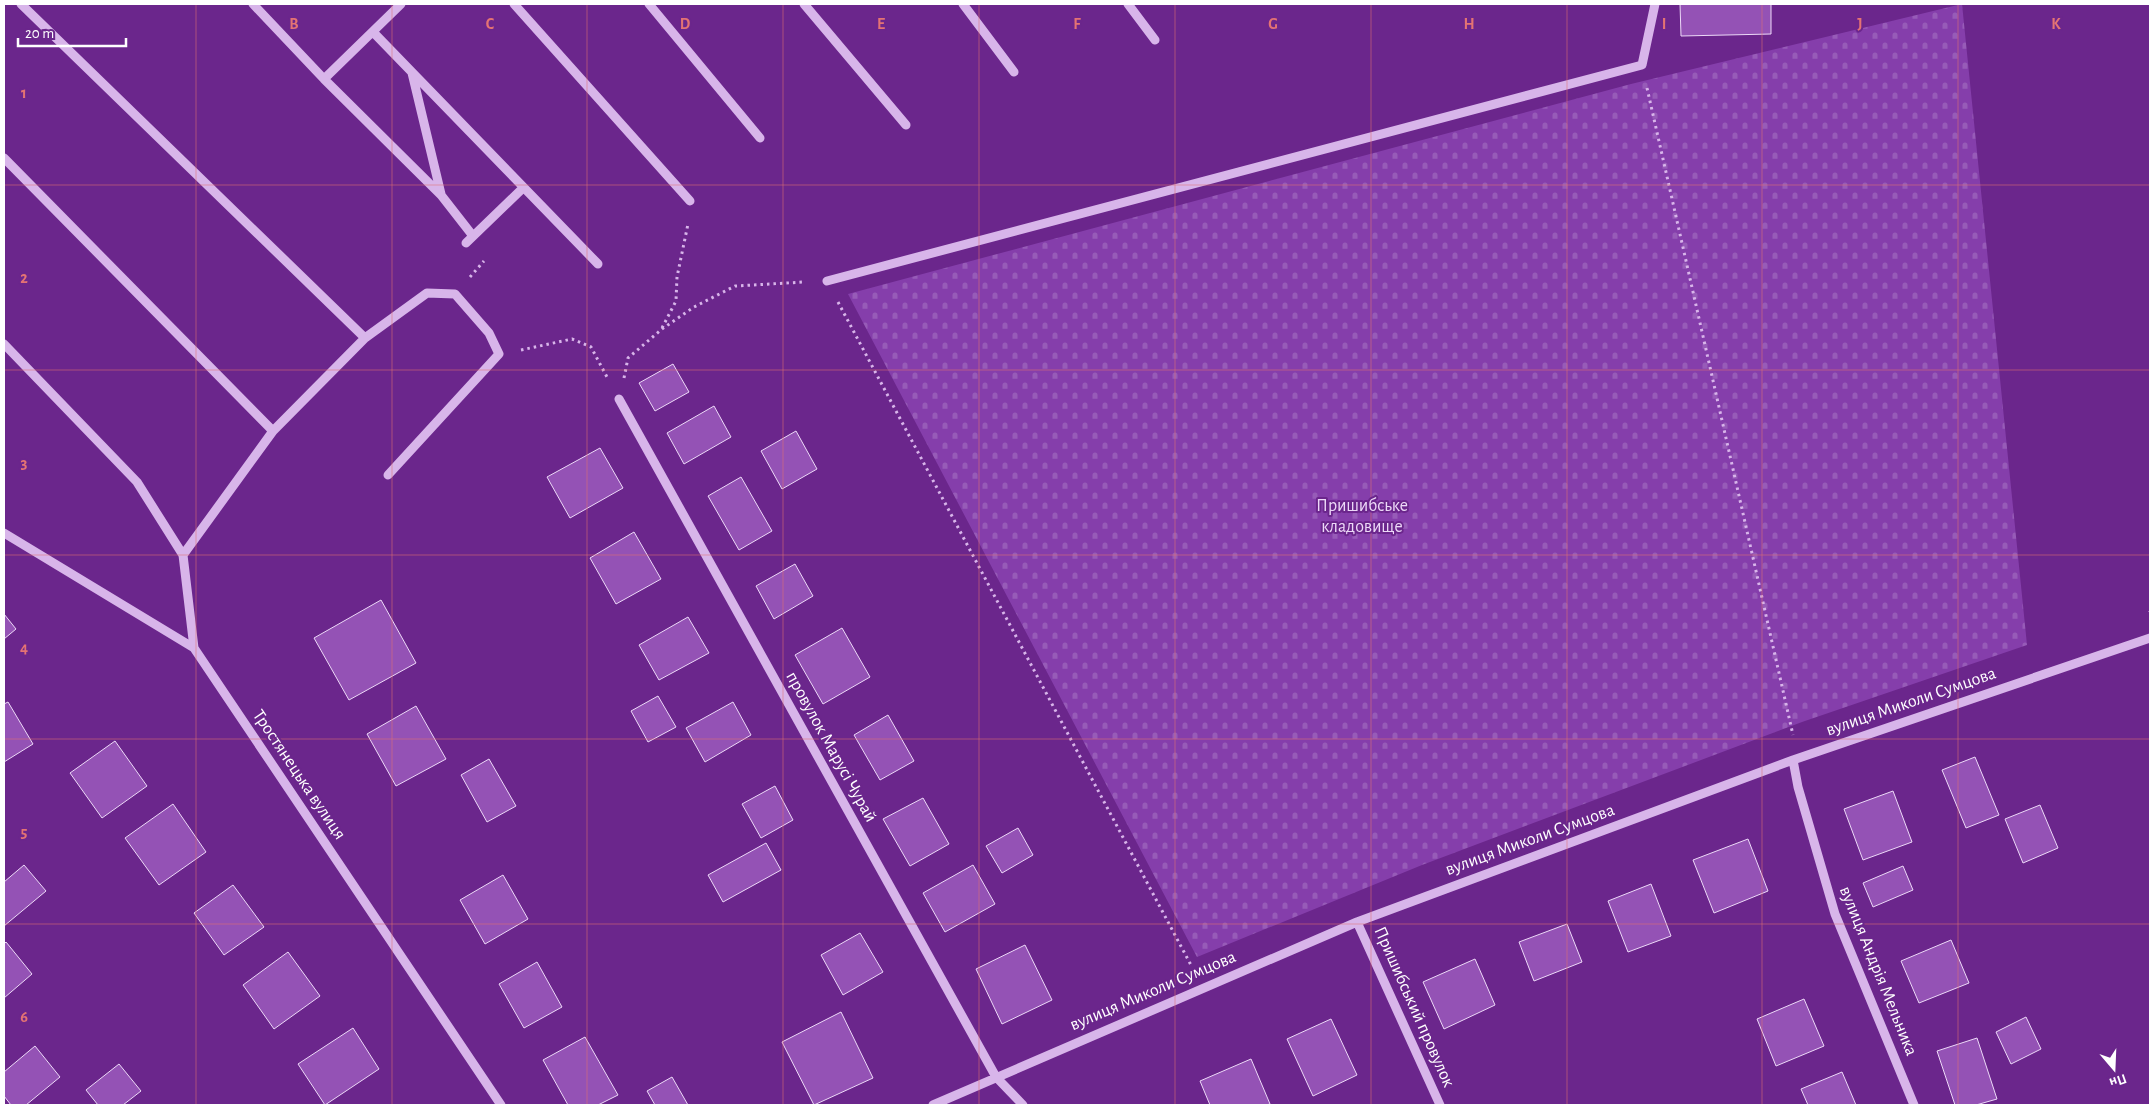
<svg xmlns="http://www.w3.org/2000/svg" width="2154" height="1109" viewBox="0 0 2154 1109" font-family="'Alegreya Sans',sans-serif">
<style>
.cemetery{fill:url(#cemetery-stones)}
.building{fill:#9452b5;stroke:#edd9f8}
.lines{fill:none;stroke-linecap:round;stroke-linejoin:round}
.path{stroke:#d8b5ea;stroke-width:3;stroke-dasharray:2.5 4;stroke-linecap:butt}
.minor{stroke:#d8b5ea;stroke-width:9}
.grid{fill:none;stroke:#e47373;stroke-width:1;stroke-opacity:0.55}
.labels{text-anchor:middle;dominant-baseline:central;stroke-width:4;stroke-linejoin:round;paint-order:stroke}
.park-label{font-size:18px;fill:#edd9f8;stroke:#6b268c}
.street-label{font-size:18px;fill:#fff;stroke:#6b268c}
.grid-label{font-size:16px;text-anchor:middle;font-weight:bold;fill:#e47373;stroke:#6b268c;stroke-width:4;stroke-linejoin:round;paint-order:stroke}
</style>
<defs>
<pattern id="cemetery-stones" width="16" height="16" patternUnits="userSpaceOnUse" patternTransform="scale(1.25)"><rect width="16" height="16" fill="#853eab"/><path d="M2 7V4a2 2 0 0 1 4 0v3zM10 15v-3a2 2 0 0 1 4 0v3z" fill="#975bb8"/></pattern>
</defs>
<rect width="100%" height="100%" fill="#6b268c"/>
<!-- cemetery -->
<path class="cemetery" d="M1962 4 2027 645 1802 722 1422 865 1197 957 848 294 1631 84Z"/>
<!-- building -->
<path class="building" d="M1680 4H1771V34L1681 36Z
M673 364 689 392 655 411 639 383Z
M714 406 731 437 684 464 667 433Z
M796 431 817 469 782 489 761 451Z
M600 448 623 488 570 518 547 477Z
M741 477 772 531 739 550 708 496Z
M634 532 661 579 616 604 590 558Z
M795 564 813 596 774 619 756 586Z
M381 600 416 663 349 700 314 638Z
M4 614 16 629 4 639Z
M688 617 709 653 659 680 639 645Z
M842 628 870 677 823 704 795 655Z
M658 696 676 727 648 742 631 711Z
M8 702 33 744 4 762V704Z
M733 702 751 735 705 762 686 728Z
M416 706 446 759 396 786 367 734Z
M888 715 914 761 880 780 854 735Z
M115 741 147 786 102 818 70 773Z
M1975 757 1999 815 1966 828 1942 770Z
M489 759 516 806 487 822 461 775Z
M775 786 793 820 761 838 742 804Z
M1893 791 1912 842 1863 860 1844 809Z
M923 798 949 844 910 866 883 819Z
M173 804 206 852 159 885 125 838Z
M2040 805 2058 848 2023 863 2005 819Z
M1018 828 1033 855 1002 873 986 846Z
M1748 839 1768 891 1714 913 1693 860Z
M766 843 781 870 723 902 708 875Z
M24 865 46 891 4 926V882Z
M973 865 995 904 945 932 923 893Z
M1903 866 1913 890 1873 907 1863 883Z
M503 875 528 919 485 944 460 900Z
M1651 884 1671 936 1628 952 1608 901Z
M233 885 264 927 224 955 194 913Z
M1567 924 1582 962 1534 981 1519 942Z
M860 933 883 972 843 995 821 955Z
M1951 940 1969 983 1919 1003 1901 961Z
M6 942 32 974 4 998V944Z
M1025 945 1052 1000 1002 1024 976 969Z
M288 952 320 996 274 1029 243 985Z
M1475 959 1495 1005 1444 1029 1423 982Z
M537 962 562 1007 524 1028 499 984Z
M1804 999 1824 1046 1776 1066 1757 1019Z
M841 1012 873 1078 814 1105 782 1042Z
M2026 1017 2041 1049 2011 1064 1996 1032Z
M1331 1019 1357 1075 1313 1096 1287 1039Z
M353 1028 379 1069 325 1105 298 1064Z
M585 1037 618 1095 598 1105H568L543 1060Z
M1977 1038 1997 1099 1976 1105H1955L1937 1051Z
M35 1046 60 1077 26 1105H11L4 1096V1072Z
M1251 1059 1270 1104 1266 1105H1210L1200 1081Z
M119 1064 141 1091 123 1105H98L86 1090Z
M1842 1072 1856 1105H1808L1801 1089Z
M672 1077 688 1105H655L647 1091Z"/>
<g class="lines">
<!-- path -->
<path class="path" d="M1647 88 1793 735
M470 277 484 261
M838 302 1192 967
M662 328 676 301 677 277 688 224
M521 350 572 339 591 347 608 379
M624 378 628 358 662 329 694 307 735 286 804 282
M2150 611V612"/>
<!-- minor -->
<path class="minor" d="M21 4 365 338 273 431 183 555
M253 4 324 79 401 4
M514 4 690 201
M649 4 760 138
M804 4 906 125
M963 4 1014 72
M1128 4 1155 40
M373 32 598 264
M412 73 441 194
M324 79 441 195 473 236
M4 158 273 431
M466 243 523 188
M827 281 1642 65 1655 4
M365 338 427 293 455 294 489 333 499 354 388 475
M4 344 137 482 183 555 194 648
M619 399 996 1077 1023 1105
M4 533 194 648 501 1105
M1793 760 1798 787 1835 914 1914 1105
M1357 922 1440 1105
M933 1105 1357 922 1793 760 2150 638"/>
</g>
<!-- grid -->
<path class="grid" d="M196 4V1105M392 4V1105M587 4V1105M783 4V1105M979 4V1105M1175 4V1105M1371 4V1105M1567 4V1105M1762 4V1105M1958 4V1105M4 185H2150M4 370H2150M4 555H2150M4 739H2150M4 924H2150"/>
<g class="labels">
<!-- park labels -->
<g class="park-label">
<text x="1362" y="506">Пришибське<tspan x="1362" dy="21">кладовище</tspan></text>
</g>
<!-- street labels -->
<g class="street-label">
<text transform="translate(1911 702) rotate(-19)">вулиця Миколи Сумцова</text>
<text transform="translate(831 747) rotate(61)">провулок Марусі Чурай</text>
<text transform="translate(299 775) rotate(56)">Тростянецька вулиця</text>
<text transform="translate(1530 840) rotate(-20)">вулиця Миколи Сумцова</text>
<text transform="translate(1878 971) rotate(68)">вулиця Андрія Мельника</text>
<text transform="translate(1153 991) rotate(-23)">вулиця Миколи Сумцова</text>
<text transform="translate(1414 1007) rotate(66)">Пришибський провулок</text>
</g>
</g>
<g class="grid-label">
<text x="294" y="29">B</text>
<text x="490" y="29">C</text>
<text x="685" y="29">D</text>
<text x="881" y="29">E</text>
<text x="1077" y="29">F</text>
<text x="1273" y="29">G</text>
<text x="1469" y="29">H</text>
<text x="1664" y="29">I</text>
<text x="1860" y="29">J</text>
<text x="2056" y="29">K</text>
<text x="24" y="98">1</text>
<text x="24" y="283">2</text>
<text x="24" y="468">3</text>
<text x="24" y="653">4</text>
<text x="24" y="837">5</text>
<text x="24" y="1022">6</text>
</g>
<!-- border -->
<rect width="2154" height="1109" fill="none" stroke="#ffffff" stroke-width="10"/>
<!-- north arrow -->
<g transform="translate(2114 1069) rotate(161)" stroke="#6b268c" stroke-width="4" paint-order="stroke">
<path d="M0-4L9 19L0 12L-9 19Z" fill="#ffffff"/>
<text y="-8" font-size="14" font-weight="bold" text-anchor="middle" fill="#ffffff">Пн</text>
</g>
<!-- scale -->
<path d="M18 38v8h108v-8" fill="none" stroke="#ffffff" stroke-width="2.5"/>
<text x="25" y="38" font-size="15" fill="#ffffff" stroke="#6b268c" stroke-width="4" paint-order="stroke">20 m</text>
</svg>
